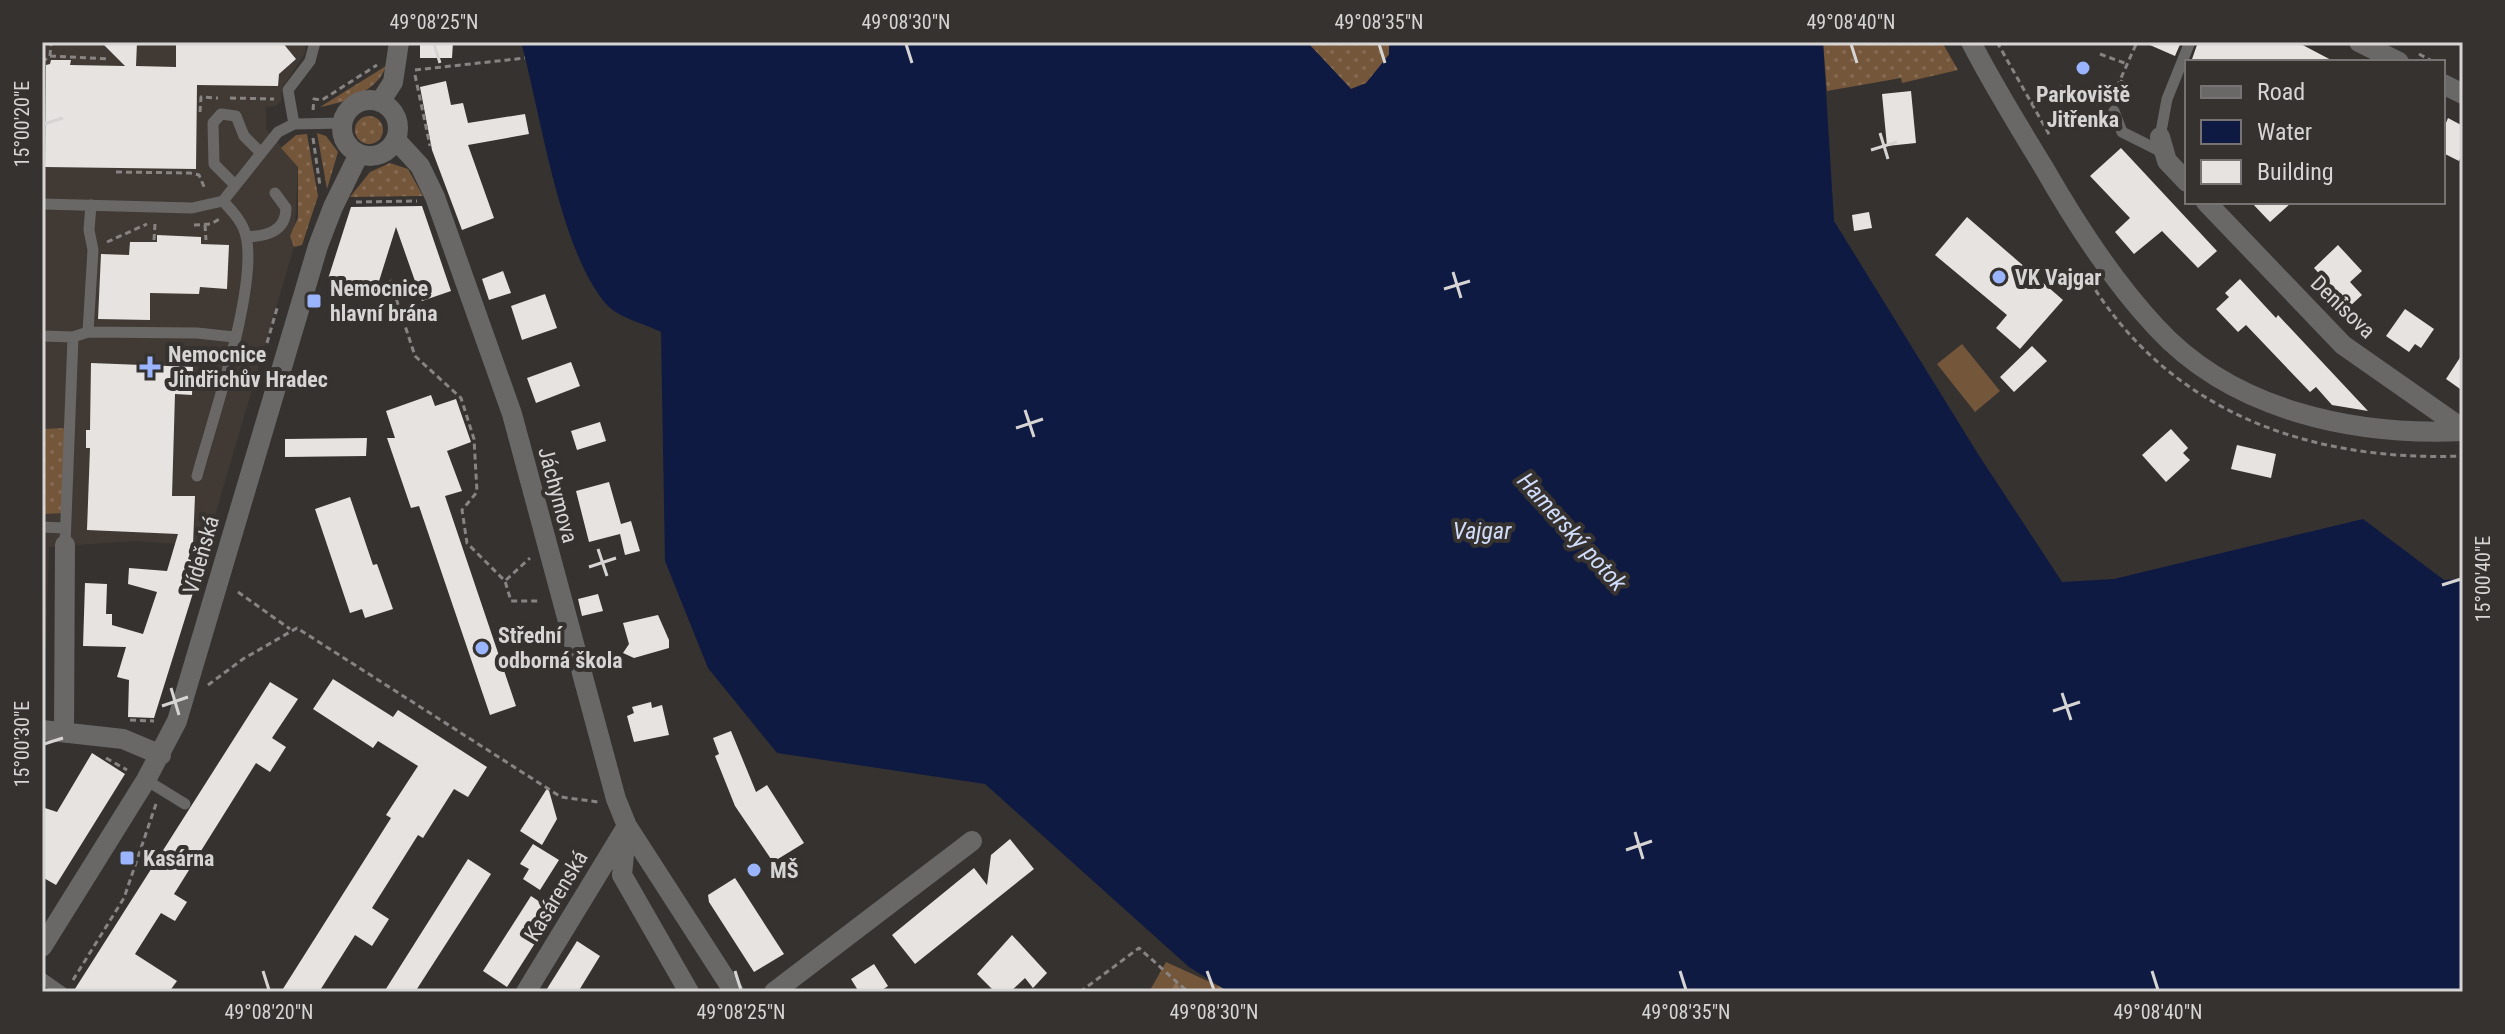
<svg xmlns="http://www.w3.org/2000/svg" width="2505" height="1034" viewBox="0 0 2505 1034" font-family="'Roboto Condensed',sans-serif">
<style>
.built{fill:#413a34}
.grass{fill:url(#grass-dots)}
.forest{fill:url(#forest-firs)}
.garden{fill:#74563b}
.water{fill:#0f1a42}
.building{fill:#e6e3e0}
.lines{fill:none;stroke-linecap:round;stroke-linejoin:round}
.path{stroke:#878483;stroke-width:3;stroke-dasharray:6 4;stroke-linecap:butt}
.lane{stroke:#696867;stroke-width:11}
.street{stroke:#696867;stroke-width:20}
.ticks{fill:none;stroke:#d7d5d4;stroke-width:3}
.poi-dot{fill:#9ab5fd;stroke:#353230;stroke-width:3}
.labels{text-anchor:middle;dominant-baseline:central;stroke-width:8;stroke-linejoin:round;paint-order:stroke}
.poi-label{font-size:22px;font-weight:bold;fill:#d7d5d4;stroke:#353230;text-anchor:start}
.street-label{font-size:22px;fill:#d7d5d4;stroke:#353230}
.water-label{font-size:24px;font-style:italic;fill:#d0dcfa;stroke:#353230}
.neatline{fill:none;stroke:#d7d5d4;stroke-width:3}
.ticks-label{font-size:20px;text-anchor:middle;fill:#d7d5d4}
</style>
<defs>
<pattern id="grass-dots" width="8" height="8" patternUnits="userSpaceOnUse" patternTransform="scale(2)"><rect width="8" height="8" fill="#74563b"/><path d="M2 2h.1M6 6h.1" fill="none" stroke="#876d56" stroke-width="1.8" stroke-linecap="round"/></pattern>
<pattern id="forest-firs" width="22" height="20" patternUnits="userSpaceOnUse" patternTransform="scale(2)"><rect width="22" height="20" fill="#74563b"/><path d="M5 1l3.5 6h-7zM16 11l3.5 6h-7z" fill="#876d56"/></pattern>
</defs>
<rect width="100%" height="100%" fill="#353230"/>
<!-- built -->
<path class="built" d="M42 42H306L305 53 282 88 281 101 276 106 266 107V129L298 166 294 247 206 546 134 541 49 547 46 646H42Z"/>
<!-- grass -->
<path class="grass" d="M1307 42H1389V54L1366 84 1351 89Z
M1823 42H1942L1958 70 1902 83 1901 78 1827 91Z
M386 66C378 91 344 103 320 107Z
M355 130a14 14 0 1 1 28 0a14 14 0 1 1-28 0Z
M317 133 326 136 338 152 327 189Z
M307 134 318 196 302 245 294 247 290 236 298 218V167L281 148 296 135Z
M390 163 408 169 423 196 350 197 370 172Z
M68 428 65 513 42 514V429Z"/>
<!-- forest -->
<path class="forest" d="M1166 962 1223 988 1229 992H1149Z"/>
<!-- garden -->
<path class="garden" d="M1962 344 2000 391 1975 412 1937 364Z"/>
<!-- water -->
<path class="water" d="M521 42H1307L1351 89 1366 83 1389 55V42H1823L1834 221 1978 454 2062 582 2114 579 2363 519 2444 580 2463 579V992H1229L1189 967 985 784 777 753 708 668 665 561 661 332C645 324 617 317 606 304 559 249 541 114 521 42Z"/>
<!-- building -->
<path class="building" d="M101 42H137L136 66 176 67V42H282L296 59 279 74 278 86 197 85 196 169 45 167 46 65 50 64 51 60H71L70 65 125 66Z
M420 42H453L452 58H420Z
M2143 42H2181L2175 56Z
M2198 42H2297L2335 62H2191Z
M446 81 451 105 463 103 468 123 525 114 529 134 468 145 494 218 462 230 432 150 420 87Z
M1911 91 1916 143 1887 146 1882 94Z
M2448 118 2463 126V152L2459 161 2443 153V130Z
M2121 148 2217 251 2198 268 2162 231 2134 254 2115 232 2130 218 2090 176Z
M2251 202H2292L2270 222Z
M422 206 451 291 422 301 396 227 375 294 328 279 351 207Z
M1869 212 1872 228 1854 231 1852 215Z
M1967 217 2063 300 2020 349 1996 328 2007 315 1935 255Z
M157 235 201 237V244L229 245 227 289 200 287 199 294 150 293V320L98 319 101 254 129 255 130 242H157Z
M2338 245 2362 271 2350 282 2362 295 2349 307 2335 298 2329 284 2314 268Z
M503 271 511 293 489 300 482 279Z
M2240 279 2276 318 2278 315 2368 411 2332 405 2316 387 2310 392 2246 325 2238 332 2216 309 2229 297 2225 293Z
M545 294 557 328 522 340 511 306Z
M2405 309 2434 329 2421 348 2415 344 2409 352 2386 336Z
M2032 346 2047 361 2014 392 2000 377Z
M2463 353V391L2446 379Z
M571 362 580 386 536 403 527 378Z
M91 363 193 367 192 395 175 394 172 496H195L193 544 188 559 202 564 154 718 128 717 129 680 117 677 126 647 83 646 85 583 107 584 106 614H112V625L143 634 157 592 128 584 129 568 167 571 178 534 87 530 90 448H86V430H90Z
M431 395 435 406 456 399 471 442 447 451 462 491 445 496 516 706 490 715 419 506 411 508 387 438H395L386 411Z
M600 422 606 441 577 450 571 431Z
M2171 429 2188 448 2183 453 2190 460 2166 482 2142 455Z
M367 438 366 456 285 457V439Z
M2237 445 2276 454 2271 478 2231 469Z
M609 482 621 524 631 521 640 551 625 555 620 534 589 542 576 491Z
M350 497 373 565 377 564 393 609 365 618 362 609 350 613 315 509Z
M598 594 603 611 582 616 578 599Z
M658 615 669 640V648L634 658 623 653 629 644 623 623Z
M333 679 393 717 398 710 487 767 468 797 454 789 423 838 418 835 372 908 389 919 372 946 355 935 319 992H281L391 818 386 815 418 766 378 741 373 748 313 709Z
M270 682 298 699 272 738 286 747 270 772 256 763 174 894 187 902 175 921 161 913 135 954 177 981 169 992H73Z
M651 702 652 708 662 705 669 735 634 742 627 716 634 713 632 707Z
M731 731 756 792 767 785 804 843 773 862 735 806 715 756 719 754 713 738Z
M92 753 125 774 56 885 42 877V807L57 812Z
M548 787 557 819 542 845 520 831Z
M1010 839 1034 869 915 964 892 935 974 868 987 885 991 855Z
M533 844 559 860 540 890 523 879 529 869 520 864Z
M468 859 491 874 415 992H384Z
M735 878 784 954 754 972 709 902 708 895Z
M531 896 555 912 507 987 483 971Z
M1012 935 1047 973 1033 988 1025 978 1010 992H995L977 974Z
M577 941 600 956 578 992H545Z
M874 964 888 986 879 992H859L851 979Z"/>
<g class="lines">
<!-- path -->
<path class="path" d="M1997 42 2050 136
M2100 54 2127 64
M2419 54 2434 62
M50 56 51 42
M42 62 50 56 110 59
M415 70 525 58
M415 75 430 146
M2120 81 2127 84
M2113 96 2137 42
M230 98 274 99
M2031 104 2061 87 2099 105
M313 110 314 99 322 100 377 65
M200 112 201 97 218 98
M313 138 320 186
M116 172 190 173 199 175 205 189
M356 202 417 201
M194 225 211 224 221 218
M205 225 206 240
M154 240 155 224
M107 242 147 224
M2085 273C2166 412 2309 462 2463 456
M390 280 415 356 461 398 474 439 477 492 462 510 467 543 505 581 511 601H541
M267 343 278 305
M506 580 530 558
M238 592 290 629
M208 685 243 659 297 628 561 797 598 802
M130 720 154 721
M106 758 127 770
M73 980 124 898 156 804
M1080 992 1139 948 1188 992"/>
<!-- lane -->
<path class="lane" d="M2114 111 2122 132 2164 153
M294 124 288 90 310 61 315 42
M2160 137 2167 99 2190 42
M235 185 214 164 213 123 221 114 236 116 244 136 261 153
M42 204 192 208 223 201 278 132 294 124 343 123
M246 237C266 236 286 232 286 208L275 193
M88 332 93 250 89 230 91 205
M42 336 73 337 88 332 197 333 234 337
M197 476C212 420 258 288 246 236 243 222 232 211 223 201
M42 527 65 528
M65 545 73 337
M146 780 185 804
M42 978 62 992"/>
<!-- street -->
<path class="street" d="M1971 42C1993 85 2019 127 2044 168 2076 224 2112 280 2156 327 2233 411 2354 436 2463 431
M2359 42 2399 62
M2443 84 2463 94
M342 128a28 28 0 1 1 56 0a28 28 0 1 1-56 0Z
M380 102 393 82 399 42
M2160 137 2167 161 2187 182
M396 140 420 166 435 197 512 414 616 799 627 826 734 992
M2206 202 2343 345 2463 429
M42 730 123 739 161 755
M64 731 65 545
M626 834 622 875 689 992
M42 947 146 780 177 721 318 246 333 207 359 154
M526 992 627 826
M774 992 972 841"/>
</g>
<!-- ticks -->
<path class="ticks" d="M434 44 440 63M906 44 912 63M1379 44 1385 63M1851 44 1857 63M44 124 63 118M1880 133 1888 159M1871 150 1897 142M1453 272 1461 298M1444 289 1470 281M1025 410 1034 437M1016 428 1043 419M598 549 607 576M589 567 616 558M2442 585 2461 579M171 688 179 715M2062 693 2071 720M162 706 188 697M2053 711 2080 702M44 744 63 738M1635 832 1643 859M1626 850 1652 841M263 971 269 990M735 971 741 990M1207 971 1214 990M1680 971 1686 990M2152 971 2158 990"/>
<!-- markers -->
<g class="poi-dot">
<circle cx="2083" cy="68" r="8"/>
<circle cx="1999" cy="277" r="8"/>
<rect x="306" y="293" width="16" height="16" rx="4"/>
<path d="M146 355h8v8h8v8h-8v8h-8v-8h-8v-8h8z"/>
<circle cx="482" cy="648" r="8"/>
<rect x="119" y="850" width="16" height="16" rx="4"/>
<circle cx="754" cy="870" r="8"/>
</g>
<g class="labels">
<!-- poi labels -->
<g class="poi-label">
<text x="2083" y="94" text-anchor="middle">Parkoviště<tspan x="2083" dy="25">Jitřenka</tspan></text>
<text x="2015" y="277">VK Vajgar</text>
<text x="330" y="288">Nemocnice<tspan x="330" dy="25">hlavní brána</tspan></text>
<text x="168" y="354">Nemocnice<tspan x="168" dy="25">Jindřichův Hradec</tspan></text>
<text x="498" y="635">Střední<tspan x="498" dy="25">odborná škola</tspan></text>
<text x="143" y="858">Kasárna</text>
<text x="770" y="870">MŠ</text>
</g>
<!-- street labels -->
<g class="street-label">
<text transform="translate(2343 307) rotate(44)">Denisova</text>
<text transform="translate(558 495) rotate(75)">Jáchymova</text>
<text transform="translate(201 555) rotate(-74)">Vídeňská</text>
<text transform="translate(556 896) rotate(-59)">Kasárenská</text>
</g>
<!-- water labels -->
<g class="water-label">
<text x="1482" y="531">Vajgar</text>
<text transform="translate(1572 532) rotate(48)">Hamerský potok</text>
</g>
</g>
<!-- border -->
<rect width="2505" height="1034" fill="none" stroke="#353230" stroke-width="88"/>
<!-- legend -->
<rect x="2185" y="60" width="260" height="144" fill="#353230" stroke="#767372" stroke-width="2"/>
<rect x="2201" y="86" width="40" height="12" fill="#696867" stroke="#767372" stroke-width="2"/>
<text x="2257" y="100" font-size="24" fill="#d7d5d4">Road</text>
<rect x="2201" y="120" width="40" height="24" fill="#0f1a42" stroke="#767372" stroke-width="2"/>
<text x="2257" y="140" font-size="24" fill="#d7d5d4">Water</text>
<rect x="2201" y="160" width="40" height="24" fill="#e6e3e0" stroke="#767372" stroke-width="2"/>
<text x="2257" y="180" font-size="24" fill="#d7d5d4">Building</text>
<rect x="44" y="44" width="2417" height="946" class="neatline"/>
<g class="ticks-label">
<text x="434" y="29">49°08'25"N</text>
<text x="906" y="29">49°08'30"N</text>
<text x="1379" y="29">49°08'35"N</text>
<text x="1851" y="29">49°08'40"N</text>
<text transform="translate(22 124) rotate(-90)" y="7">15°00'20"E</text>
<text transform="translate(2483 579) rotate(-90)" y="7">15°00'40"E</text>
<text transform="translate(22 744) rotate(-90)" y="7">15°00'30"E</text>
<text x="269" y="1019">49°08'20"N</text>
<text x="741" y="1019">49°08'25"N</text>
<text x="1214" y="1019">49°08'30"N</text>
<text x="1686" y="1019">49°08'35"N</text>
<text x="2158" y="1019">49°08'40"N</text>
</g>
</svg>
